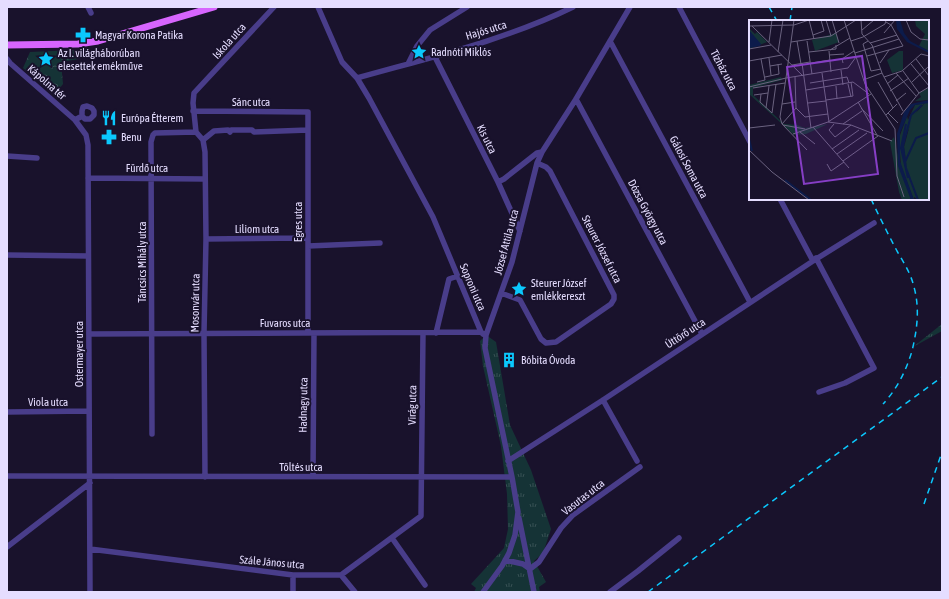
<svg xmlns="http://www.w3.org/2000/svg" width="949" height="599" viewBox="0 0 949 599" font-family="'Asap Condensed',sans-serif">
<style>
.grass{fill:url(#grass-tufts)}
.park{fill:url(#park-crowns)}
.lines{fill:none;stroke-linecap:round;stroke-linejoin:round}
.minor{stroke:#493d8a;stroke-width:5.5}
.major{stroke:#d765fe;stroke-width:7}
.rail{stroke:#0bc8fd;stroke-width:1.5;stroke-dasharray:6 5;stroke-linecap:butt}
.labels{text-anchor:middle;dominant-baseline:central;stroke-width:4;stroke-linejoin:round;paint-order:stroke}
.street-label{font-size:11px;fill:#e5ddff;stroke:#19122c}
.poi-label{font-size:11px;fill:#e5ddff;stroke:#19122c;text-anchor:start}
.inset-river{fill:none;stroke:#0c1b4b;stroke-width:2}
.inset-road{fill:none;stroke:#6b6380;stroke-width:1}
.view{fill:#863ec5;fill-opacity:0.15;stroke:#863ec5;stroke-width:2}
.inset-edge{fill:none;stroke:#e5ddff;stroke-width:2}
</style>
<defs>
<pattern id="grass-tufts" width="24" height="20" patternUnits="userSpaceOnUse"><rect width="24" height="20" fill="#153336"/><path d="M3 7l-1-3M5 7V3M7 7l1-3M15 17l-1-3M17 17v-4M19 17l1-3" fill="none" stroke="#375054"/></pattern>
<pattern id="park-crowns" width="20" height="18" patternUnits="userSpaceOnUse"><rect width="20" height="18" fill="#153336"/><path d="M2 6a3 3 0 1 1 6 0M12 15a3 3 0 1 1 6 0" fill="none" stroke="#375054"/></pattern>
</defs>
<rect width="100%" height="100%" fill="#19122c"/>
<!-- grass -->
<path class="grass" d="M942 324V331L913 347Z
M486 335 496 342 510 425 531 470 551 529 543 553 534 561 546 582 539 587 540 592H474L476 588 471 584 504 548 508 529 507 494 501 446 483 366 480 341Z"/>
<!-- park -->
<path class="park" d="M77 50 79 59 61 62 63 84 55 94 23 68 30 52Z"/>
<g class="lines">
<!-- minor -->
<path class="minor" d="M88 7 91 13
M318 7 342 62 357 78 369 98 433 217 481 332 483 334
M679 7 750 142
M610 41 750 302
M435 57 498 182 520 231
M7 59 10 63 75 120 86 135 88 145 90 592
M408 64 417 46 430 30 467 7
M357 78C428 58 506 40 573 7
M576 99 702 334
M193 111 308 112V333
M75 120 82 116 85 119H90L94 115V111L92 108 87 106 83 107 82 111V116
M196 132 203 140 205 152 206 239 204 333 205 477
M196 132 193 103 194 93 274 7
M203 140 214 131 228 130 230 132 231 130H252L254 132 308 130
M7 156 37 158
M88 178 205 179
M498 182 504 179 537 153 542 152
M780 199 813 261
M206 239 308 238
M308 246 380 243
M7 255 88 256
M816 258 874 368 845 383 819 392
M501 293 520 300 541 339 546 343 556 342 611 304 614 299V295L550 171 546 167 537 163
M436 333 449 279 458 276
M89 334 481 332
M603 400 637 461
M7 412 89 411
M152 434 151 142 153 135 155 133 196 132
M508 461 603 400 813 261 874 223
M7 476 512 477
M313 476 314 333
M519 518 534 592
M392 538 425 585
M7 547 90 483
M90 549 293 575H341L421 516 423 333
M505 560 523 564 530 569
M530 569 539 562 561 528 573 515 640 467
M341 575 355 592
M293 592V575
M483 592 502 566 509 553 515 535 518 512 512 477 485 348 486 335 512 262 537 163 542 152 576 99 630 7
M610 592 638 571 679 538"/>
<!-- major -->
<path class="major" d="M7 45 78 44 98 41 214 7"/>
<!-- rail -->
<path class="rail" d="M769 7 777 21
M790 21 792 7
M871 199C879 216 888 234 897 251 904 263 911 274 914 287 920 309 917 330 912 351 906 371 897 389 883 404
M924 504 942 452
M648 592 942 377"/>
</g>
<!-- icons -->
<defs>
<symbol id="pharmacy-bare" viewBox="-9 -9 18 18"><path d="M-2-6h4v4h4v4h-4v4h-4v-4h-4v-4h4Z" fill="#0bc8fd" stroke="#19122c" stroke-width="2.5" paint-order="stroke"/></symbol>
<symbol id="sight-bare" viewBox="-9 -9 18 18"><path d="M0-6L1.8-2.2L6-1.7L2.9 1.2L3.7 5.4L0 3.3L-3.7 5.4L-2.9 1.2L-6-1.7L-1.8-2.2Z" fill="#0bc8fd" stroke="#19122c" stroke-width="2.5" paint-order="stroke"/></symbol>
<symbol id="restaurant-bare" viewBox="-9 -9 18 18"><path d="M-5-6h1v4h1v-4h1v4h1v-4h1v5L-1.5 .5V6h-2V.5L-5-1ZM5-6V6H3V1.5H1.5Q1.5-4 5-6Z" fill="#0bc8fd" stroke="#19122c" stroke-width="2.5" paint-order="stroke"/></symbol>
<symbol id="building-bare" viewBox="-9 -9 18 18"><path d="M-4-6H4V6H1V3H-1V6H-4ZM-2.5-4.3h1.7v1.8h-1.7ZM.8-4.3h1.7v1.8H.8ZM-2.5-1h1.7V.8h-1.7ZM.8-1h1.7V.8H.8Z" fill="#0bc8fd" stroke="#19122c" stroke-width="2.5" paint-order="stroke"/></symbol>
</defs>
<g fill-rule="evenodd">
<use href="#pharmacy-bare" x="72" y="24" width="22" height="22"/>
<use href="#sight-bare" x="408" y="41" width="22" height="22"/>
<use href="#sight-bare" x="35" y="48" width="22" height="22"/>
<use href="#restaurant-bare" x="98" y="107" width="22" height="22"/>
<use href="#pharmacy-bare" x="98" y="126" width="22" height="22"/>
<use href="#sight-bare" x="508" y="278" width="22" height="22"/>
<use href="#building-bare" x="498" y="349" width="22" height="22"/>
</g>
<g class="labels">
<!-- street labels -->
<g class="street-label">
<text transform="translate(486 30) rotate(-17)">Hajós utca</text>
<text transform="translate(229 41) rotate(-48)">Iskola utca</text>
<text transform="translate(724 70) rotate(62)">Tízház utca</text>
<text transform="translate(47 82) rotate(41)">Kápolna tér</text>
<text x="251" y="102">Sánc utca</text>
<text transform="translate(487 139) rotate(63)">Kis utca</text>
<text transform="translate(689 167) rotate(62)">Gálosi Soma utca</text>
<text x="147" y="168">Fürdő utca</text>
<text transform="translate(648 212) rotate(62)">Dózsa György utca</text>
<text transform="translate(298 222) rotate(-90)">Egres utca</text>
<text x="257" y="229">Liliom utca</text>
<text transform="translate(506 242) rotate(-75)">József Attila utca</text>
<text transform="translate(602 249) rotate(63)">Steurer József utca</text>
<text transform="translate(142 262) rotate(-90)">Táncsics Mihály utca</text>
<text transform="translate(473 287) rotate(67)">Soproni utca</text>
<text transform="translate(195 303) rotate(-89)">Mosonvár utca</text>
<text x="285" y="323">Fuvaros utca</text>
<text transform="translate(685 333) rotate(-33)">Úttörő utca</text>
<text transform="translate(79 354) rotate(-90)">Ostermayer utca</text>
<text x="48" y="402">Viola utca</text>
<text transform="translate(303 405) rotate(-89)">Hadnagy utca</text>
<text transform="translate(412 405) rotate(-89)">Virág utca</text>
<text x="301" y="467">Töltés utca</text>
<text transform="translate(583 497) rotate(-38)">Vasutas utca</text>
<text transform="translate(272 562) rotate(5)">Szále János utca</text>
</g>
<!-- poi labels -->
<g class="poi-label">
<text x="95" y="35">Magyar Korona Patika</text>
<text x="431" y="52">Radnóti Miklós</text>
<text x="58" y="53">Az I. világháborúban<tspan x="58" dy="13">elesettek emékműve</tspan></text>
<text x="121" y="118">Európa Étterem</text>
<text x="121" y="137">Benu</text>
<text x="531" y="283">Steurer József<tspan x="531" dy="13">emlékkereszt</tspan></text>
<text x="521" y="360">Bóbita Óvoda</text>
</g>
</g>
<!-- overview -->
<g transform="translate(749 20)">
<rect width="180" height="180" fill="#19122c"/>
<path d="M0 8 6 14 8 12 18 22 0 29ZM87 13 90 22 66 31 63 20ZM32 57 33 60 4 68V75L35 104 48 105 56 108 79 104 57 114 45 115 0 74V65ZM176 83 169 89 155 119 156 139 170 180 165 177V180L152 147 150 118 158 96 159 100 166 85ZM145 117 148 132 162 180H153L150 172 141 122Z" fill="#153336"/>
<path d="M166 0H180V31L170 26 176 14 167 6ZM180 68V80L166 81 172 77 170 73ZM176 83H180V180H170L158 150 155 127 163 97Z" fill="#153336"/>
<path d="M150 31H154V50L143 53 138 40Z" fill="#153336"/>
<path d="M147 0H151L155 13 161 21 180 31V33L158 22 148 9ZM0 10 12 24 11 26 0 28ZM180 80V83L166 85 161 90 151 113V141L165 180H162L149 146 148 114 155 92 162 84Z" fill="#0c1b4b"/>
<path class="inset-river" d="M157 104 152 128 159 158M0 119 3 131M156 142 167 118 180 113M36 160 62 180M169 180 157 148 154 126 162 95 173 85"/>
<path class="inset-road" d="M60 0 65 19M77 0 82 16M83 0 90 23M95 0 116 64 146 109 148 156 155 177M112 0 113 14 123 25 133 53M157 0 162 12 171 19 180 20M0 6 45 5 60 0M3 6 54 56M113 10 125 0M135 13 146 0M64 15 75 11 72 0M48 21 52 44M58 21 63 54M102 21 114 17 136 4 137 0M119 21 114 24 122 51 132 49M20 22 23 0M42 22 82 16 107 0M121 23 148 15M0 29 22 25M81 30 101 18M80 31 82 52M29 32 34 0M60 32 87 29V25M106 33 150 19M80 35 95 34M118 36 154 26 142 5 137 2M20 38 22 55M167 39 180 56M0 41 33 35M53 43 62 108M62 43 81 40M94 43 93 39 105 31M131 43 140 30M162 44 180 66M43 45 61 42M21 46 33 44M99 48 107 37M92 50 94 65M154 51 170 73M73 53 80 102M147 53 167 76M16 57 30 54 29 44M46 57 47 88 56 97 79 94M135 57 154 91M114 60 133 53 135 57 153 51 172 34 180 36M8 62 16 60 12 39M129 62 144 88M163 62 180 46M61 63 98 57 100 63M99 64 102 77M138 64 149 55M87 66 88 79M0 67 37 58 45 0M4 68 36 63M57 70 104 62 120 74M141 71 160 58M12 74 11 82 23 93 27 64M5 75 19 73M77 80 104 76 102 62M147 81 157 73M109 82 128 115M59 83 77 81M33 84 46 82M17 88 20 66M112 88 134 111M139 93 149 103M137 95 148 84M152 95 170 73 180 67M79 102 102 105 143 121M33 104 31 97 37 58 99 48M33 104 58 130M33 104 47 88M85 104 80 110 86 117 102 105M94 104 113 91M34 105 56 109M64 107 100 148M0 108 26 105M51 112 66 124M44 114 79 102 122 74M83 129 110 110M0 130 23 152 60 180M88 134 118 113M94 141 129 116M78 144 82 151 95 142"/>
<path class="view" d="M113 36 129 154 55 164 38 47Z"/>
<rect width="180" height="180" class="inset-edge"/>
</g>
<!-- border -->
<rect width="949" height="599" fill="none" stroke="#e5ddff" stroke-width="16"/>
</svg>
